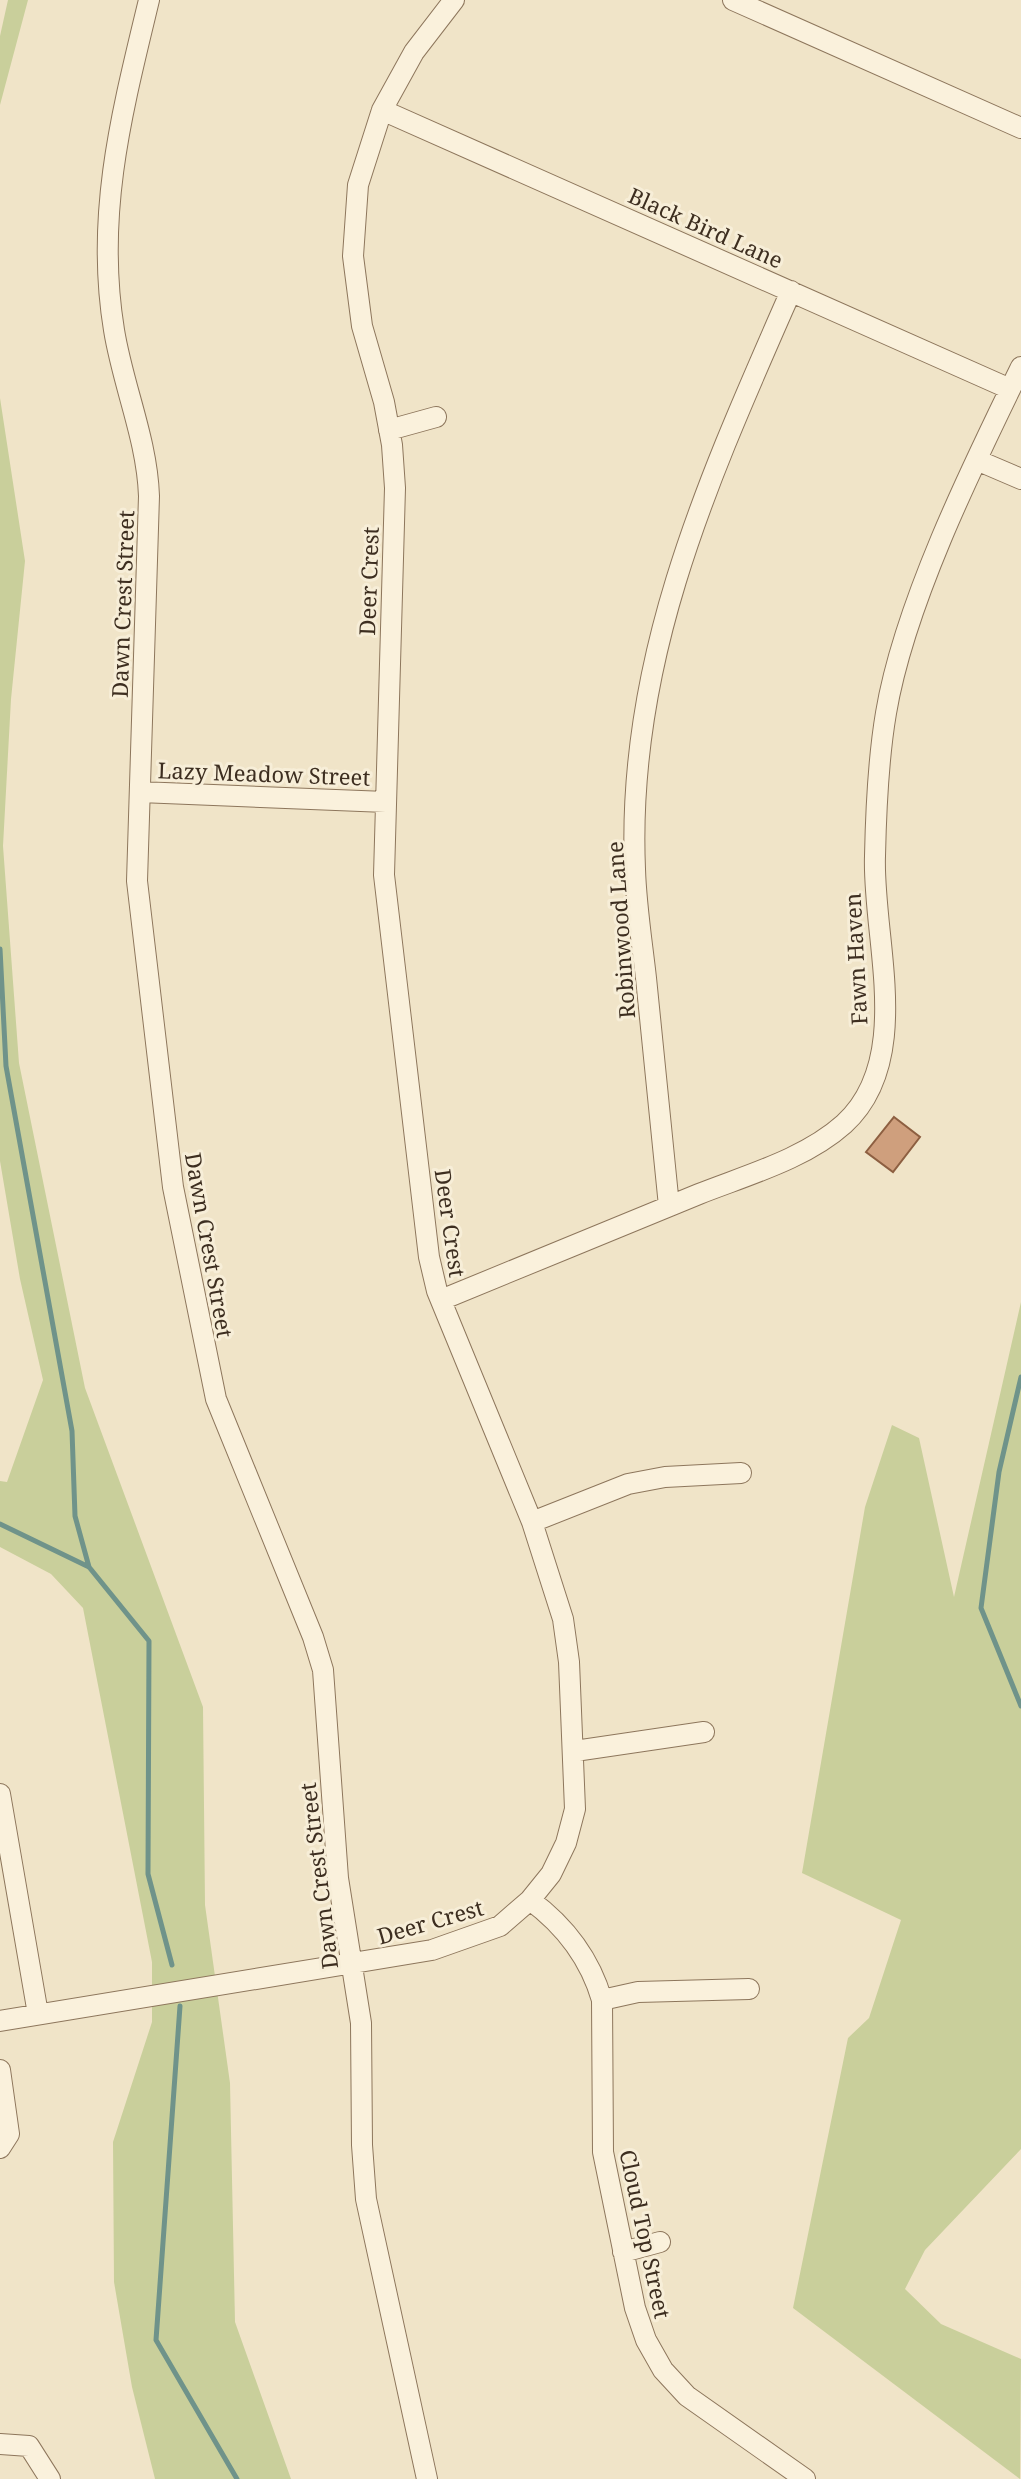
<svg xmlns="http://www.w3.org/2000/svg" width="1021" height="2479" viewBox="0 0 1021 2479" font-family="'Noto Serif',serif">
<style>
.green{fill:#c9cf9b}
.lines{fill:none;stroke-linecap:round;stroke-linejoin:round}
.stream{stroke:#6f938a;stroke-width:5}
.building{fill:#cf9f7d;stroke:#8d5f41;stroke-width:2}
.minor-casing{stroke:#8d765c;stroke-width:22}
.minor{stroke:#faf1dc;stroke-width:20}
.labels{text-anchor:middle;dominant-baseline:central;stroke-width:6;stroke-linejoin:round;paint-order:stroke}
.street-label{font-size:22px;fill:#3d2e20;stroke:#f7eed8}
</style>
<rect width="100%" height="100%" fill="#f0e4c8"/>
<!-- green -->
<path class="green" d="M8 0H28L0 105V36Z
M0 398 25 561 11 699 3 846 19 1063 85 1388 203 1707 205 1905 230 2083 235 2322 291 2479H155L132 2387 114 2282 113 2142 152 2022V1962L83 1608 51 1574 0 1547V1481L7 1482 43 1380 20 1279 0 1161Z
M1021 1302V2149L925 2250 905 2289 941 2324 1021 2359 1020 2479 793 2308 848 2038 869 2018 901 1920 802 1873 865 1507 892 1425 919 1438 954 1597Z"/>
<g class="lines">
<!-- stream -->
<path class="stream" d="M0 949 6 1066 72 1431 75 1516 89 1567
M1021 1377 999 1472 981 1608 1021 1706
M0 1524 89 1567 149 1641 148 1874 172 1965
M180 2006 156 2340 237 2479"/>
</g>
<!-- building -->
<path class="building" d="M894 1117 920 1137 893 1172 866 1152Z"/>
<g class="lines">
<defs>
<path id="minor" d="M149 0C122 112 95 214 114 330 123 386 147 439 149 496L137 881 173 1187 216 1399 313 1637 323 1670 338 1878 361 2023 362 2145 366 2199 427 2479
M733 0 1021 128
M382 110 1010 389
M389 430 436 417
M979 461 1021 479
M140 792 386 802
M669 1206C662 1130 654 1054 646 978 642 942 636 905 635 869 626 659 709 478 791 291
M441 1300C527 1265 613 1229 699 1194 747 1175 805 1159 844 1124 915 1059 872 938 875 856 876 808 878 760 886 713 904 605 972 467 1021 367
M532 1522 628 1484 665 1477 741 1473
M575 1751 704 1732
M0 1794 38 2014
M530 1900C564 1925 590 1959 602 2000L603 2152 635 2308 646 2340 663 2370 687 2396 805 2479
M602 2000 638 1992 749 1989
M0 2021 432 1950 500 1926 530 1900 551 1874 566 1843 575 1809 569 1662 563 1619 532 1522 437 1291 429 1257 384 875 395 488 392 445 384 402 362 326 353 256 358 185 382 110 414 52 454 0
M0 2070 9 2134 0 2148
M623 2252 660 2242
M0 2444 29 2446 50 2479"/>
</defs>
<!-- minor casing -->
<use href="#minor" class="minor-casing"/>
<!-- minor -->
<use href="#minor" class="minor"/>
</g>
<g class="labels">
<!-- street labels -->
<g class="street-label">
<text transform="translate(706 227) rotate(24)">Black Bird Lane</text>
<text transform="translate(368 581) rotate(-88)">Deer Crest</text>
<text transform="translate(122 604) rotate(-88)">Dawn Crest Street</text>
<text transform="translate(264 773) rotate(2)">Lazy Meadow Street</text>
<text transform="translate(620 930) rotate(-94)">Robinwood Lane</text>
<text transform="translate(855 959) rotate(-93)">Fawn Haven</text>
<text transform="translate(451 1223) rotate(82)">Deer Crest</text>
<text transform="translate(210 1245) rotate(80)">Dawn Crest Street</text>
<text transform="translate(318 1876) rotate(-97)">Dawn Crest Street</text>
<text transform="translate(430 1921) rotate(-16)">Deer Crest</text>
<text transform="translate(646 2234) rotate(78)">Cloud Top Street</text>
</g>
</g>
</svg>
